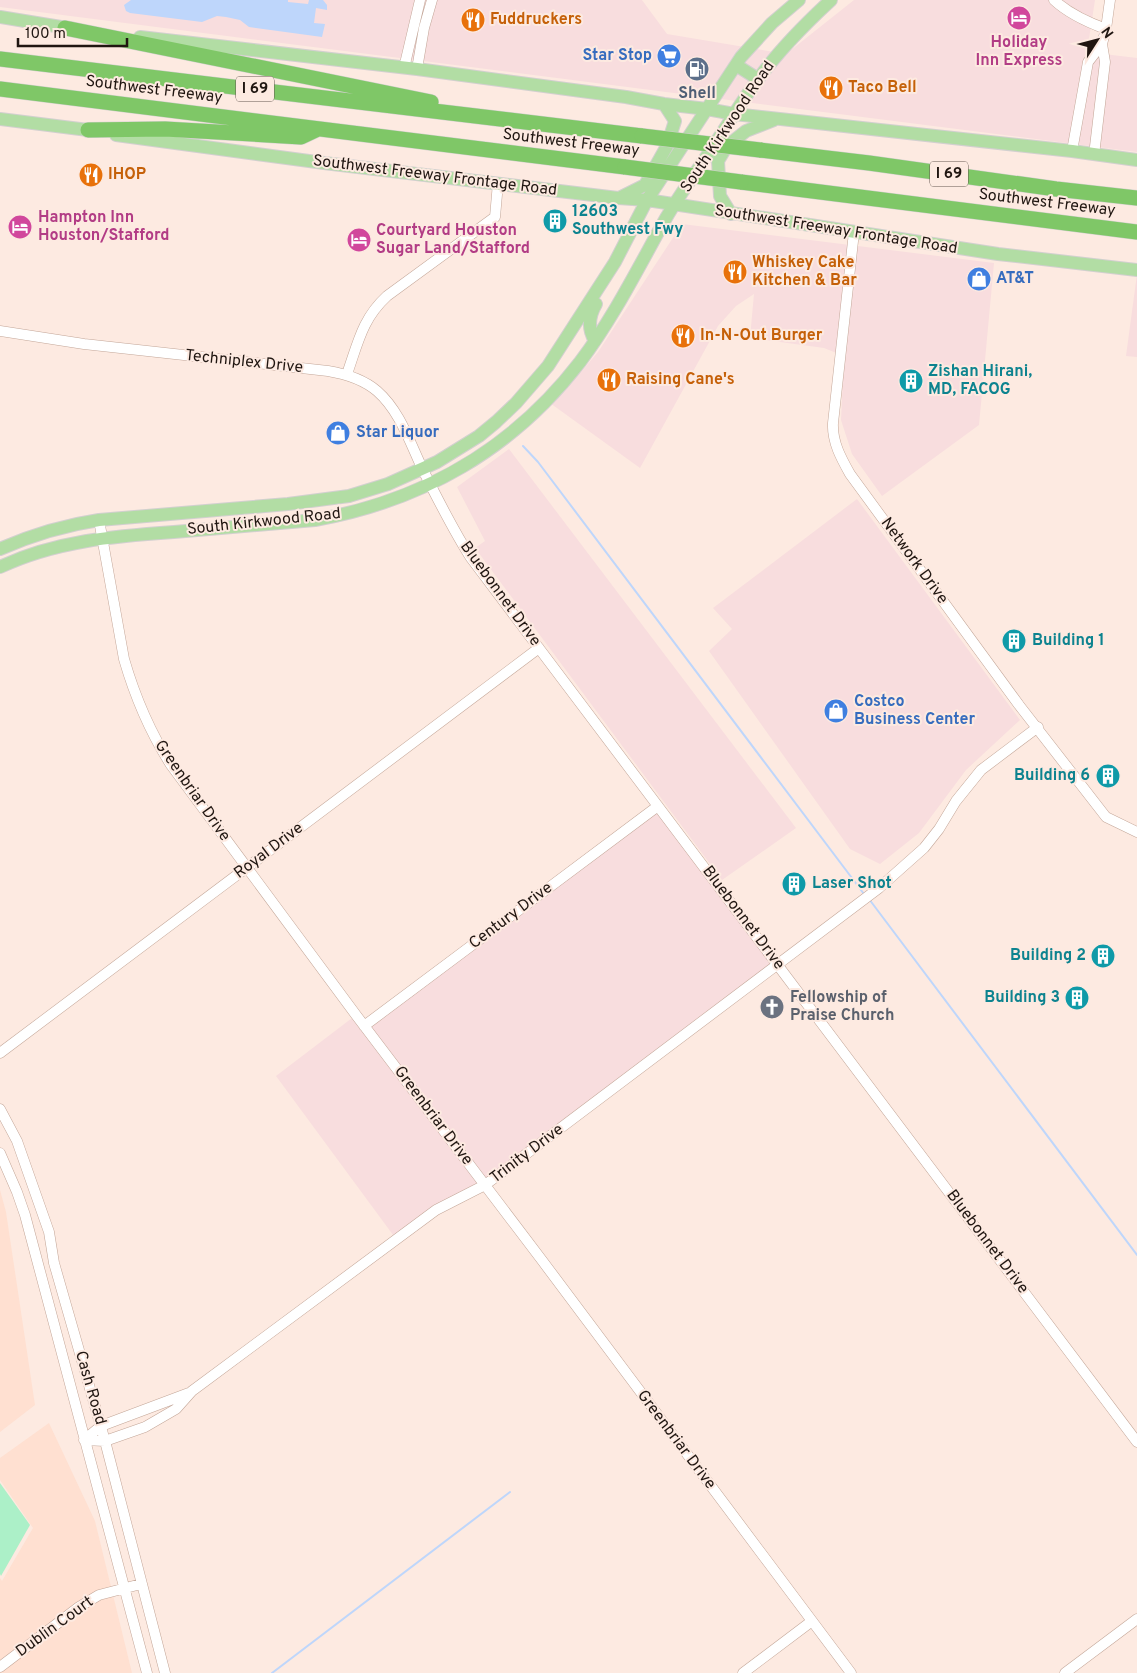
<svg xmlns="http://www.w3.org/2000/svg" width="1137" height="1673" viewBox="0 0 1137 1673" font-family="Overpass,sans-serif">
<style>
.commercial{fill:#f8ddde}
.built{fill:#ffe0d1}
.green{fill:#acf0c8}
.water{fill:#bed6fb}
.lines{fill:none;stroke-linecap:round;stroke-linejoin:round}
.stream{stroke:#bed6fb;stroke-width:2}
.minor-casing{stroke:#c3a698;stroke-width:11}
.major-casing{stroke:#d2d0cf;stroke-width:14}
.highway-casing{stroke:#d2d0cf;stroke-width:16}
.minor{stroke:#fff;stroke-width:10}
.major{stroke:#b2dda4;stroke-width:12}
.highway{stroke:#7fc767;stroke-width:15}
.highway-bridge-casing{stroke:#d2d0cf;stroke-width:16;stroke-linecap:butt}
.highway-bridge{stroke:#7fc767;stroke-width:15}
.labels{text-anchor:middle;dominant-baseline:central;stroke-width:4;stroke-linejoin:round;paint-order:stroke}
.shield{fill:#fdeae1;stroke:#62564f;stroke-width:1}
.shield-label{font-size:15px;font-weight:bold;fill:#201611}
.food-label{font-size:16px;font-weight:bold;fill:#c56008;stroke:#fdeae1;text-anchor:start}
.hotel-label{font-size:16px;font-weight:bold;fill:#b23c85;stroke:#fdeae1;text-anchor:start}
.shop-label{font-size:16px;font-weight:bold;fill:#366cbe;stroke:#fdeae1;text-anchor:start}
.street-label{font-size:16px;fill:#201611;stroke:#fdeae1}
.service-label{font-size:16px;font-weight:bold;fill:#4e5e75;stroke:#fdeae1}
.culture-label{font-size:16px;font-weight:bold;fill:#0d838f;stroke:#fdeae1;text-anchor:start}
.worship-label{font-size:16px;font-weight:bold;fill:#5b616d;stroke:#fdeae1;text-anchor:start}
</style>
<rect width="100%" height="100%" fill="#fdeae1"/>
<!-- commercial -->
<path class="commercial" d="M0 0H642L667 34 786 54 854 0H1095L1087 52 1137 58V152L0 7Z
M682 224 994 263 979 425 882 496 852 454 841 420 844 356 824 348 750 338 754 294 736 306 718 326 640 468 550 403 575 379 598 352Z
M1137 274V357L1126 356Z
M509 449 796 828 722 880 475 548 485 541 457 487Z
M857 499 1020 720 966 770 919 833 880 864 850 849 709 651 732 629 713 608Z
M658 806 778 965 485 1185 396 1239 276 1076 356 1015 364 1026Z"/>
<!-- built -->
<path class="built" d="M0 1190 6 1212 35 1405 0 1432Z
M49 1423 95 1521 132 1673H0V1578L2 1581 33 1528 0 1480V1458Z"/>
<!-- green -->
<path class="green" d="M0 1483 30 1525 1 1576 0 1574Z"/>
<!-- water -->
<path class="water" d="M131 0H288V2L308 4 309 0H323L327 5V10L316 8 314 23 325 24 322 37 249 27 240 20 226 17 217 16 202 22 130 13 126 11 124 5Z"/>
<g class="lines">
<!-- stream -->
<path class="stream" d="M523 446 538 462 864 894
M869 899 1137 1255
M272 1673 510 1492"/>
<defs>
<path id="minor" d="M1054 0C1069 14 1087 22 1106 29
M404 68 420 0
M417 69 424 28 432 0
M1072 151 1088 62 1102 44 1106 29 1110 0
M1094 155 1105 62 1102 44
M854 232 833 423C832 442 841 458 850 474L1019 705 1106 817 1137 832
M0 331 84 344 328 371C346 374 363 379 377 391 400 411 410 443 423 470 438 500 453 530 471 558L1137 1442
M347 374C358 343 362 319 387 296L495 217 498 183
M99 520 124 659C135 697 150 732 171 765L356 1015 541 1259 851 1673
M364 1026 658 806
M0 1053 539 648
M0 1109 17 1141 49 1232 54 1263 105 1441 165 1673
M0 1153 17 1192 25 1215 147 1673
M84 1440 105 1441 145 1427 176 1409 192 1391 436 1210 485 1185 879 888 924 848 939 829 956 801 981 770 1038 727
M84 1440 101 1426 189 1393
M0 1667 79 1607 99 1595 141 1584
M743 1673 812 1621
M1065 1673 1137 1619"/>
<path id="major" d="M0 17 73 29
M140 37 417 69 626 97 664 104 707 109 734 114 1072 151 1137 160
M736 65 758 79
M0 119 96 131
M116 135 324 163 618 198 647 200 998 254 1137 270
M621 197 645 185 667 146 675 121 664 104
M731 214 720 196 718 161 727 146 746 131 774 120
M595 341C587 328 589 316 596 304
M0 549C32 535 65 525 99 520L288 504 349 496 388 484 437 462 479 436 496 422 516 403 548 366 615 262 647 200 741 57 772 23 799 0
M0 567C55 541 115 536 174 532 221 528 268 524 315 520 422 501 513 449 580 362 614 317 639 266 666 218 680 194 697 171 712 148 728 125 742 100 759 78 780 49 805 24 831 0"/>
<path id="highway" d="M65 28 431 102
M0 59 642 136
M0 89 625 167
M88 130 165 129 301 137 318 129
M760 150 869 163 1056 189 1137 198
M741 182 1137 232"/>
</defs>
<!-- minor casing -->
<use href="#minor" class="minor-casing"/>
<!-- major casing -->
<use href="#major" class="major-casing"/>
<!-- highway casing -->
<use href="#highway" class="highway-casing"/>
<!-- minor -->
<use href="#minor" class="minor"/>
<!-- major -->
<use href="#major" class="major"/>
<!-- highway -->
<use href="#highway" class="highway"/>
<defs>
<path id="highway-bridge" d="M642 136 760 150
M625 167 741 182"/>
</defs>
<!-- highway-bridge casing -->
<use href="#highway-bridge" class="highway-bridge-casing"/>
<!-- highway-bridge -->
<use href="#highway-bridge" class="highway-bridge"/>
</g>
<!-- icons -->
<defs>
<symbol id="hotel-disc" viewBox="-11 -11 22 22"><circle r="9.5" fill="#d1479c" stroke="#fdeae1"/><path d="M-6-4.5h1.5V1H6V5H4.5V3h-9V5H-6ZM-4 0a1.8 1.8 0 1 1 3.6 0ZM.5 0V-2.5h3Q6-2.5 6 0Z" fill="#fff"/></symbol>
<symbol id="restaurant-disc" viewBox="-11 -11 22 22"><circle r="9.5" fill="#e8710a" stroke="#fdeae1"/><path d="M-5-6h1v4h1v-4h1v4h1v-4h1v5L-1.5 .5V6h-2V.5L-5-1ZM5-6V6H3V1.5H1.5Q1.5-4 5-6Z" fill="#fff"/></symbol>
<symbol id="supermarket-disc" viewBox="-11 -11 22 22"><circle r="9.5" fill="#3f7fe0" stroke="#fdeae1"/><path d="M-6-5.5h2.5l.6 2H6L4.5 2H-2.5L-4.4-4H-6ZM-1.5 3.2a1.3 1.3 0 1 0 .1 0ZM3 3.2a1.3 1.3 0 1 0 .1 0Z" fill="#fff"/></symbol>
<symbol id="fuel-disc" viewBox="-11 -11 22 22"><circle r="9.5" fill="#5c6f8a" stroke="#fdeae1"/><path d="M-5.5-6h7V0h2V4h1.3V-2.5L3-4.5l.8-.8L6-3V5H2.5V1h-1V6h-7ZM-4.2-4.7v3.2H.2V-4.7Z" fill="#fff"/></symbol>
<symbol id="building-disc" viewBox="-11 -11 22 22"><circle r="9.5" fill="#0f9aa8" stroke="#fdeae1"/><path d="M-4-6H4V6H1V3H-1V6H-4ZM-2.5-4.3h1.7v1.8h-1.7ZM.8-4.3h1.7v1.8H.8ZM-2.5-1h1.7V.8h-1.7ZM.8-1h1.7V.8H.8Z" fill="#fff"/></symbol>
<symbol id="shop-disc" viewBox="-11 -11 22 22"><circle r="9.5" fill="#3f7fe0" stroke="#fdeae1"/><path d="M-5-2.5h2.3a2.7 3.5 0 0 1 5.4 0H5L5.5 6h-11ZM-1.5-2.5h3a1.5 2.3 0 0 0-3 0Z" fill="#fff"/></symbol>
<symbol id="church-disc" viewBox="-11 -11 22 22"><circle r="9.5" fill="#6b7280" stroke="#fdeae1"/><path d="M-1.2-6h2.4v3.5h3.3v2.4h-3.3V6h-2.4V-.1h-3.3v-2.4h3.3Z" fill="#fff"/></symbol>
</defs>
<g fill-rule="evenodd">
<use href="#hotel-disc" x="1005" y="4" width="28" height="28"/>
<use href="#restaurant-disc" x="459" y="6" width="28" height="28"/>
<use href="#supermarket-disc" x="655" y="42" width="28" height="28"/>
<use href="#fuel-disc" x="683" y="55" width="28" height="28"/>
<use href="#restaurant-disc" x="817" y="74" width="28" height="28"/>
<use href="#restaurant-disc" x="77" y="161" width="28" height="28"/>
<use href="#building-disc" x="541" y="207" width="28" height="28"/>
<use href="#hotel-disc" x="6" y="213" width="28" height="28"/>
<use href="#hotel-disc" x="345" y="226" width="28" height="28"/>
<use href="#restaurant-disc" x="721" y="258" width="28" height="28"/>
<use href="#shop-disc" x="965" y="265" width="28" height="28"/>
<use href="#restaurant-disc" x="669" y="322" width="28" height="28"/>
<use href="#restaurant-disc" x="595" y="366" width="28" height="28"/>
<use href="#building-disc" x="897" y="367" width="28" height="28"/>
<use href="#shop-disc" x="324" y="419" width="28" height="28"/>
<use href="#building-disc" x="1000" y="627" width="28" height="28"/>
<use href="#shop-disc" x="822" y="697" width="28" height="28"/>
<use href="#building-disc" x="1094" y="762" width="28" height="28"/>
<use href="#building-disc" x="780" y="870" width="28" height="28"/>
<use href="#building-disc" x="1089" y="942" width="28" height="28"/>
<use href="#building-disc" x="1063" y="984" width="28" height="28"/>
<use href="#church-disc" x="758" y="993" width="28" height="28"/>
</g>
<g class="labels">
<!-- shield labels -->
<g class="shield">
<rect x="236" y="76.5" width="38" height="25" rx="4"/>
<rect x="930" y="161.5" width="38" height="25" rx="4"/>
</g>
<g class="shield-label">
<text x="255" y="89">I 69</text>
<text x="949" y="174">I 69</text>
</g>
<!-- food labels -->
<g class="food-label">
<text x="490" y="20">Fuddruckers</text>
<text x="848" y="88">Taco Bell</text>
<text x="108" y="175">IHOP</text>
<text x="752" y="263">Whiskey Cake<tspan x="752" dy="18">Kitchen &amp; Bar</tspan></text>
<text x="700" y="336">In-N-Out Burger</text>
<text x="626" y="380">Raising Cane's</text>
</g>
<!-- hotel labels -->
<g class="hotel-label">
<text x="1019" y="43" text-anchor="middle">Holiday<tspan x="1019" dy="18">Inn Express</tspan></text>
<text x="38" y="218">Hampton Inn<tspan x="38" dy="18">Houston/Stafford</tspan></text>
<text x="376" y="231">Courtyard Houston<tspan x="376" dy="18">Sugar Land/Stafford</tspan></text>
</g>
<!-- shop labels -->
<g class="shop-label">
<text x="652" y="56" text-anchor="end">Star Stop</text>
<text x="996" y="279">AT&amp;T</text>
<text x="356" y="433">Star Liquor</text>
<text x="854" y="702">Costco<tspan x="854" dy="18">Business Center</tspan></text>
</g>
<!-- street labels -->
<g class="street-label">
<text transform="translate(154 90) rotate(7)">Southwest Freeway</text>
<text transform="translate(728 127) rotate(-56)">South Kirkwood Road</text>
<text transform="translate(571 143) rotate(7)">Southwest Freeway</text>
<text transform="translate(435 176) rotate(7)">Southwest Freeway Frontage Road</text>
<text transform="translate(1047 203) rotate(7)">Southwest Freeway</text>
<text transform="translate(836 230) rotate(9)">Southwest Freeway Frontage Road</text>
<text transform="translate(244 362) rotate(6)">Techniplex Drive</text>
<text transform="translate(264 522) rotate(-6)">South Kirkwood Road</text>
<text transform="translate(914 561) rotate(54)">Network Drive</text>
<text transform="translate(500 594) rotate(54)">Bluebonnet Drive</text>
<text transform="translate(192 791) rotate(55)">Greenbriar Drive</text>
<text transform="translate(269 851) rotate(-37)">Royal Drive</text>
<text transform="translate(511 916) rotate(-37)">Century Drive</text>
<text transform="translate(743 918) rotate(53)">Bluebonnet Drive</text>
<text transform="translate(433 1116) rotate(53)">Greenbriar Drive</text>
<text transform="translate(527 1154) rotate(-37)">Trinity Drive</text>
<text transform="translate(987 1242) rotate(53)">Bluebonnet Drive</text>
<text transform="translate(90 1388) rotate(74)">Cash Road</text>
<text transform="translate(676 1440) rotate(53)">Greenbriar Drive</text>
<text transform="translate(55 1627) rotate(-36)">Dublin Court</text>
</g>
<!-- service labels -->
<g class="service-label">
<text x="697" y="94">Shell</text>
</g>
<!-- culture labels -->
<g class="culture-label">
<text x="572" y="212">12603<tspan x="572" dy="18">Southwest Fwy</tspan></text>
<text x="928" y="372">Zishan Hirani,<tspan x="928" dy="18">MD, FACOG</tspan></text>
<text x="1032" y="641">Building 1</text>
<text x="1090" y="776" text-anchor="end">Building 6</text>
<text x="812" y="884">Laser Shot</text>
<text x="1086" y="956" text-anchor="end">Building 2</text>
<text x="1060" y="998" text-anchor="end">Building 3</text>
</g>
<!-- worship labels -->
<g class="worship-label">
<text x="790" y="998">Fellowship of<tspan x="790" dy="18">Praise Church</tspan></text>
</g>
</g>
<!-- north arrow -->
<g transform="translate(1097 40) rotate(54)" stroke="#fdeae1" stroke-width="4" paint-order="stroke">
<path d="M0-4L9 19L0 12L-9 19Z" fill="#201611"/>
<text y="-8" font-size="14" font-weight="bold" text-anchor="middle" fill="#201611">N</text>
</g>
<!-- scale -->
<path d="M18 38v8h109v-8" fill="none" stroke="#201611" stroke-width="2.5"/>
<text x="25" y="38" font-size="15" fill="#201611" stroke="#fdeae1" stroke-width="4" paint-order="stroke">100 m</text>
</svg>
